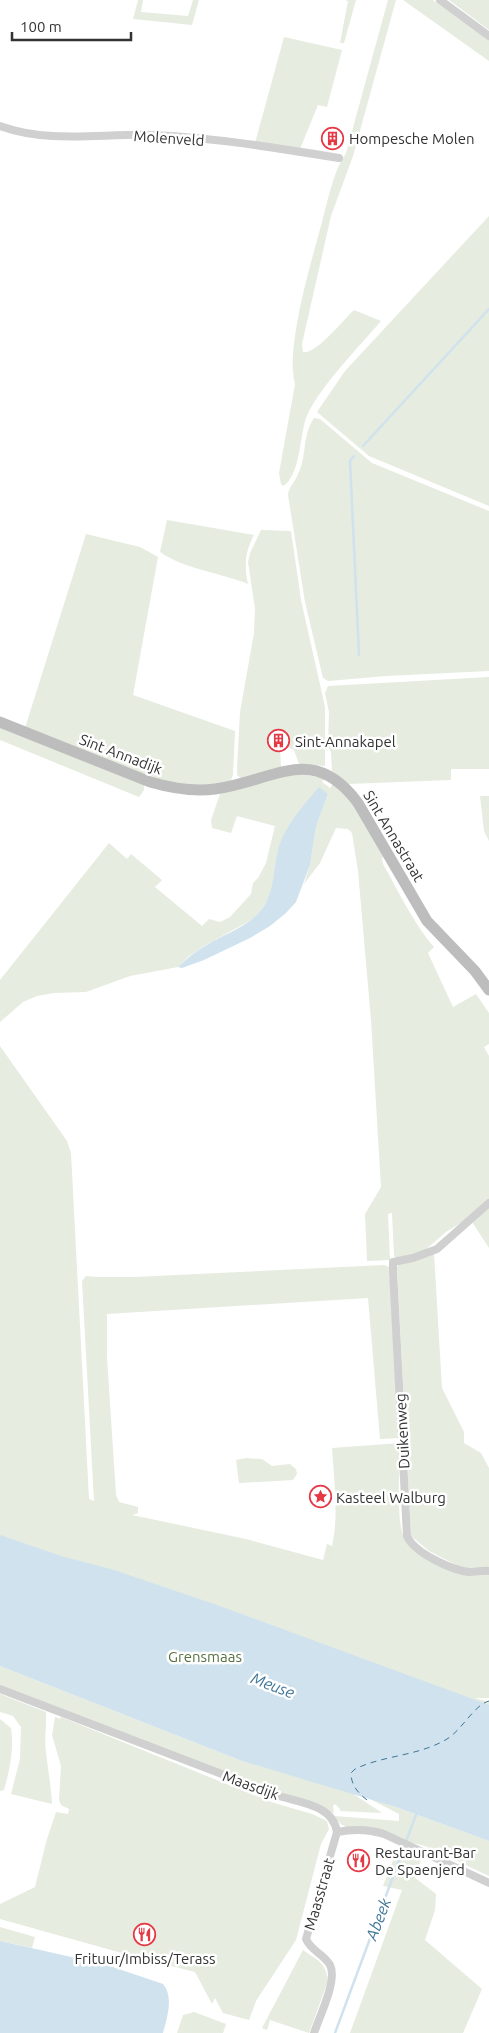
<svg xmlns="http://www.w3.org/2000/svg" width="489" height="2033" viewBox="0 0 489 2033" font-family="Ubuntu,sans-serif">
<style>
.green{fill:#e6ecdf}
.water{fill:#cfe2ee}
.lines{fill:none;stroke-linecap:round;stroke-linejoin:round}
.stream{stroke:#cfe2ee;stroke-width:2.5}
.ferry{stroke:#3f7597;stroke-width:1;stroke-dasharray:6 5;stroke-linecap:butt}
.street{stroke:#d0d0d0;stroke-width:8}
.secondary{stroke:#bdbdbd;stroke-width:11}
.labels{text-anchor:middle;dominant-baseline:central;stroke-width:5;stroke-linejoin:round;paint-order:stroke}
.street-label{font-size:15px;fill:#333;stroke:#fff}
.poi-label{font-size:15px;fill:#333;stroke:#fff;text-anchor:start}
.park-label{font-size:15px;fill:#56703f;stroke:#fff}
.water-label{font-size:16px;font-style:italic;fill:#3f7597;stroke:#fff}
</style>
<rect width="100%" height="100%" fill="#fff"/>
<!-- green -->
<path class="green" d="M138 0H143L141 12 188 16 193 0H199L192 25 133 19Z
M345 0H356L344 43H340L348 1Z
M388 0H396L353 156 331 216 302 344 303 352C316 355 344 319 354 310L381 321C360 346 318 388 306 418 300 435 300 477 283 486L281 484 279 473 295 384C285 350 311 262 321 226 326 207 330 188 337 170 339 164 343 159 346 153Z
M403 0H433L489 40V61Z
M449 0H489V30Z
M284 37 342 50 327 107 318 105 300 149 255 143Z
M489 216V506L369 456 317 412 345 371Z
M314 418 320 419 372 463 489 511V671L386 676 328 681 323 678 305 602 288 495C289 486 295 482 298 474 307 457 302 435 314 418Z
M167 520 254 535C245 552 244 565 248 584 219 572 186 570 160 552Z
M261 530 291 531 301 600 325 707V766L299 764 294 750 286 746 279 732 273 737 280 748 281 767 242 779 237 775V769L240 712 254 633 255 609 248 562 250 553Z
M86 534 140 547 158 557 133 695 235 731 233 775 230 782 188 787 163 782 25 728Z
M489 677V769H451V780L348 784 332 771 331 753 328 744 329 712 325 693 328 686Z
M0 725 144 785V790L139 797 0 740Z
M301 774 324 778 322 782 330 788 333 784 349 798 384 854 382 859 383 864C399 892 413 923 434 947L428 953 453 1007 476 994 489 1013V1044L484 1047 489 1056V1200L464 1221 446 1232 424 1251 414 1256 396 1258 394 1256 392 1213 388 1214 390 1260 367 1261 365 1214 381 1187 371 1020 358 871 352 833 348 829 336 828 320 863 304 884 310 865 316 827 328 794 278 851 272 892 262 909 253 919 206 945 188 957 178 967 130 976 86 992 54 993 37 996 23 1002 0 1022V980L109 843 127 859 131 854 162 880 155 887 202 926 209 919 220 922 230 917 251 894 253 883 258 878 266 863 275 826 237 816 231 833 212 828 211 820 221 791 271 778Z
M480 796H489V841L484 831Z
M0 1046 67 1141 71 1153 89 1499 94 1501 82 1281 86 1276 98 1277H134L384 1265 389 1267 400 1438 380 1439 368 1298 107 1314V1357L116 1495 119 1502 138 1507V1513L132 1515 246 1539 323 1560 327 1544 332 1546C339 1515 334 1480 332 1448L400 1443C400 1466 395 1522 405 1540 412 1553 433 1563 447 1567 460 1571 475 1571 489 1573V1698H475L489 1702V1777L0 1641Z
M489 1207V1248L472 1222Z
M434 1253 442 1388 464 1432V1443L481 1453 489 1468V1569L471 1570 462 1568 429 1551 411 1536 397 1268 399 1263Z
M246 1458 262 1459 272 1466 290 1464 296 1469 297 1474 293 1480 239 1483 236 1460Z
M0 1666 242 1761 352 1793 382 1813 340 1811V1809L335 1804 333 1806 334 1813 274 1792 0 1685Z
M0 1694 46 1712C47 1726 44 1739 46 1752 48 1770 51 1786 52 1804L11 1794 20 1759 21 1727 13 1716 0 1712Z
M55 1717 60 1719 61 1717 271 1802 312 1814 327 1821 329 1829 321 1844 296 1940 256 2001 249 2020 223 2013 215 1998 212 2004 195 1972 136 1957 0 1919V1904L35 1887 47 1839 56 1812 68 1814 69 1809 61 1805 59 1800 61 1766 52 1735Z
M0 1719 11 1728C14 1750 10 1769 4 1790L0 1791Z
M368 1798 396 1807 489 1841V1876L425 1846 348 1828C342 1825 338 1823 335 1816L399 1821V1814Z
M399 1845 423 1855 414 1877 436 1894 435 1910 425 1940 482 1989 463 2033H350L402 1890 383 1886Z
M0 1927 35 1937 32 1948 0 1941Z
M303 1950C317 1960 326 1962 328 1981L309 2033 270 2020 267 2030 262 2028Z
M194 2012 226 2024 223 2033H177L183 2015Z"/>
<!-- water -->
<path class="water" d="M319 787 328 794 316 827 310 865 296 902 286 913 270 926 250 938 204 960 182 968 178 967C186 959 195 952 205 946 224 934 249 927 262 909 275 891 273 871 278 850 285 825 303 806 319 787Z
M0 1535 61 1556 114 1570 217 1605 489 1705V1841L396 1807 242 1761 0 1666Z
M0 1941 107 1965 163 1984C174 1997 167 2018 163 2033H0Z"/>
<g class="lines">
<!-- stream -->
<path class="stream" d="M363 446 489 309
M354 456 350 461 359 655
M335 2033 417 1812"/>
<!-- ferry -->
<path class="ferry" d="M367 1800C358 1793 351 1785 351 1773L355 1769C384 1755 419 1756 447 1739 462 1730 474 1705 489 1701"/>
<!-- street -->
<path class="street" d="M440 0 489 36
M0 126C49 144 103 133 154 135 216 138 278 148 339 158
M489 1203 437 1249 413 1258 393 1262V1271L407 1536C414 1553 452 1570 469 1572 476 1572 482 1570 489 1571
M0 1689 279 1796C301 1803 333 1805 337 1832L306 1939C311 1951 324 1954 330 1965 338 1980 319 2017 314 2033
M337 1832C353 1829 368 1829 384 1834L489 1883"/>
<!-- secondary -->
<path class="secondary" d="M0 722 150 782C171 788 193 792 215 789 274 781 313 742 358 803L427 921 475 971 489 990"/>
</g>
<!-- icons -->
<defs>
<symbol id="building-ring" viewBox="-11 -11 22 22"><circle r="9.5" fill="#fff" stroke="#e63946" stroke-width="1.5"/><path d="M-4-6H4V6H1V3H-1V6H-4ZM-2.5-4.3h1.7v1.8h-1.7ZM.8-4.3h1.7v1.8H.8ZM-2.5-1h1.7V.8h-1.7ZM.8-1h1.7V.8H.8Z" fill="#e63946"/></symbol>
<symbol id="sight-ring" viewBox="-11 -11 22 22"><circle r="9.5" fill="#fff" stroke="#e63946" stroke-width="1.5"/><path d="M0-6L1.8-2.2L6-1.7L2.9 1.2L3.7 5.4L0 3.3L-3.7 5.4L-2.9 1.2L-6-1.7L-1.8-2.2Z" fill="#e63946"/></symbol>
<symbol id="restaurant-ring" viewBox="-11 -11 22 22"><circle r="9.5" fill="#fff" stroke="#e63946" stroke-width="1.5"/><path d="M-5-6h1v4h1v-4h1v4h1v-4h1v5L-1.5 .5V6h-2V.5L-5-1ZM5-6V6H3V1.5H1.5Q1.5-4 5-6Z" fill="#e63946"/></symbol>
</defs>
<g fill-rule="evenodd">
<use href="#building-ring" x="320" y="126" width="25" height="25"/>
<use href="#building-ring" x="266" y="728" width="25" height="25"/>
<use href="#sight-ring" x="308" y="1484" width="25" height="25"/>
<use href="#restaurant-ring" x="346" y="1848" width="25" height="25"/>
<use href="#restaurant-ring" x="132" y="1922" width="25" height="25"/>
</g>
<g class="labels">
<!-- street labels -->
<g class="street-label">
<text transform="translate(169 138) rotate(4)">Molenveld</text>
<text transform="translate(121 754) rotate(21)">Sint Annadijk</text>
<text transform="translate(394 836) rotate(59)">Sint Annastraat</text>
<text transform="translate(402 1431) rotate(-93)">Duikenweg</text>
<text transform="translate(251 1785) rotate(20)">Maasdijk</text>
<text transform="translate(319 1894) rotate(-74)">Maasstraat</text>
</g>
<!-- poi labels -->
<g class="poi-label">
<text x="349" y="138">Hompesche Molen</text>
<text x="295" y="741">Sint-Annakapel</text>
<text x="336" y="1497">Kasteel Walburg</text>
<text x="375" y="1852">Restaurant-Bar<tspan x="375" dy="17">De Spaenjerd</tspan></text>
<text x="145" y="1958" text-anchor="middle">Frituur/Imbiss/Terass</text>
</g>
<!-- park labels -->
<g class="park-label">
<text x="205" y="1656">Grensmaas</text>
</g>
<!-- water labels -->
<g class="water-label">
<text transform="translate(273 1685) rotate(21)">Meuse</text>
<text transform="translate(378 1919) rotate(-69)">Abeek</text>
</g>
</g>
<!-- scale -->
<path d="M12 32v8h119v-8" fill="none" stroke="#333333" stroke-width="2.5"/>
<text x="20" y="32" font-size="15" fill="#333333" stroke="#ffffff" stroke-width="4" paint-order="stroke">100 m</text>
</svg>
